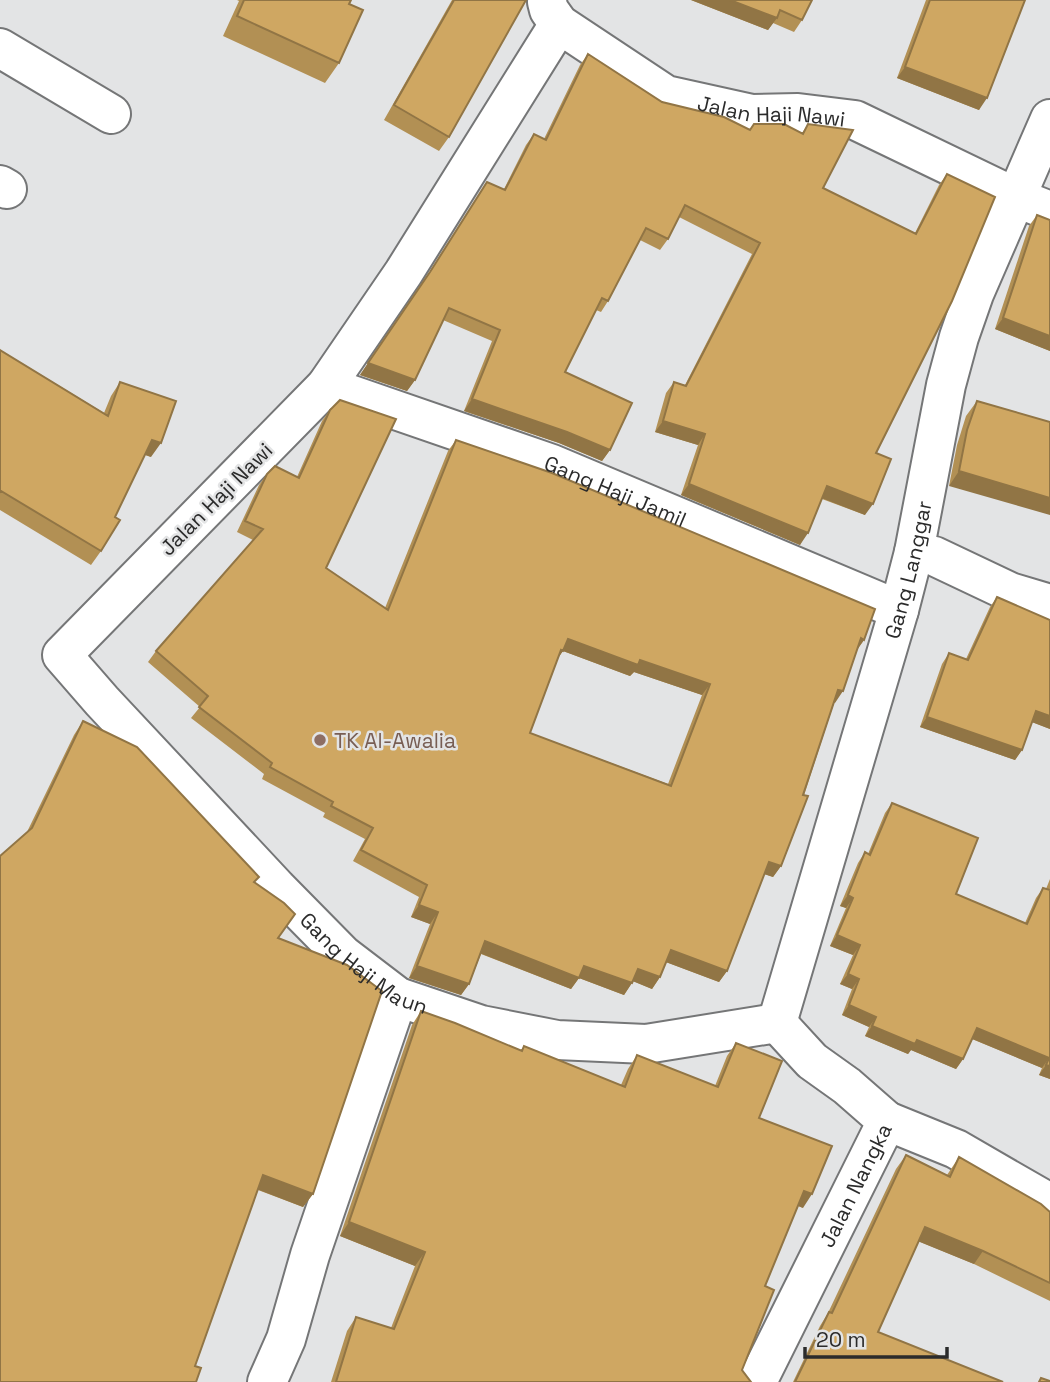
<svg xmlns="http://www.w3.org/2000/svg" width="1050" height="1382" viewBox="0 0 1050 1382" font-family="'Space Grotesk',sans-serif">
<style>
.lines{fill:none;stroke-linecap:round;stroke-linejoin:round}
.minor-casing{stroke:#757677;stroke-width:42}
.minor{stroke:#fff;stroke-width:38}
.wall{fill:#b29054;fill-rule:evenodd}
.shaded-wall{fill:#917545}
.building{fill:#cfa762;stroke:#917545;stroke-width:2;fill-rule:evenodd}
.education-dot{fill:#8d6e63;stroke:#e3e4e5;stroke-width:2.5}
.labels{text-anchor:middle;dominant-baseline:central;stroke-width:5;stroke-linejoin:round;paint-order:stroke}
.street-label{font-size:21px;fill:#2b2b2b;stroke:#e3e4e5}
.education-label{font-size:21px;fill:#785e54;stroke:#e3e4e5;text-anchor:start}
</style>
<rect width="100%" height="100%" fill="#e3e4e5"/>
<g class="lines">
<defs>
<g id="minor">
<path id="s1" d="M547 2 549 10 559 24 666 95 752 114 798 113 855 120 1017 198 1050 211"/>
<path id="s2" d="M559 24 404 272 326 386 62 655 102 701 277 888 343 955 398 997 481 1025 557 1040 646 1044 777 1023"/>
<path d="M0 48 111 114"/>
<path d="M0 185 7 189"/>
<path id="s3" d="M326 386 552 464 899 610"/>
<path d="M914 552 934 556 1010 592 1050 604"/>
<path id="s4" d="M777 1023 899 610 914 552 946 385 959 337 974 294 1050 119"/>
<path d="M887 1121 956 1149 1046 1201 1050 1206"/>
<path d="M267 1382 286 1339 310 1255 398 997"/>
<path id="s5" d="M757 1382 887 1121 847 1086 812 1061 777 1023"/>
</g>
</defs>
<!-- minor casing -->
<use href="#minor" class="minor-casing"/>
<!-- minor -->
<use href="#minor" class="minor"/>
</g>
<!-- wall -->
<path class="wall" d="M237 0H351L349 4 339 63 325 83 223 36 239 1Z
M452 0H526L449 137 439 151 384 120Z
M691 0H812L802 20 794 32 773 23 768 30Z
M926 0H1025L979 110 897 78Z
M588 54 662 102 749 130 754 124 802 133 808 124 823 188 915 233 939 185 947 174 876 453 865 515 822 499 800 545 681 495 698 445 655 432 666 393 674 382 685 385 752 254 679 217 668 239 660 250 640 240 608 301 601 312 596 310 565 372 610 450 602 461 559 443 464 411 492 341 443 320 415 380 407 391 360 375 423 284 487 182 504 189 526 145 534 134 544 139 580 65Z
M1037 215 1050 220V351L995 329 1029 226Z
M0 350 104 413 111 396 120 382 151 457 145 455 115 517 101 551 91 565 0 510Z
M977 401 1050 422 949 486 957 445 966 416Z
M330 410 326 568 385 608 448 451 456 440 864 640 857 650 834 703 781 866 773 877 764 874 727 971 719 982 666 962 660 977 652 989 633 981 624 995 579 978 571 989 481 954 469 984 461 995 409 978 430 924 411 917 419 897 353 861 365 839 323 817 325 813 262 779 264 774 191 718 200 707 148 662 156 651 253 540 237 532 259 485 267 474 297 477 322 421ZM563 651 630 676 634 672 702 695 668 784 530 733 557 659Z
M997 597 1050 620V729L1032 722 1022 750 1015 760 920 727 942 664 949 653 966 659 990 607Z
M83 721 255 883 278 938 313 1194 303 1207 258 1190 0 1382V856L27 832 74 735Z
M892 803 956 894 1025 923 1036 898 1043 888 1046 889 1050 879V1079L1039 1075 1042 1068 972 1039 963 1059 956 1069 911 1050 908 1054 865 1036 869 1027 842 1015 852 989 840 984 853 955 830 946 846 908 840 906 858 863 865 852 868 854 885 813Z
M421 1011 521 1050 524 1046 621 1085 628 1069 637 1055 715 1086 727 1056 736 1043 759 1118 803 1208 798 1206 765 1286 742 1370 751 1382H331L347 1331 356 1317 391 1328 415 1266 340 1236 412 1025Z
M906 1155 947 1175 959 1157 1050 1212V1301L974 1264 918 1241 878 1332 1003 1382H793L820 1326 828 1313 896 1169Z"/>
<!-- shaded-wall -->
<path class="shaded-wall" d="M691 0H730L777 18 768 30Z
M905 67 987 98 979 110 897 78Z
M1003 318 1050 336V351L995 329Z
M368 363 415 380 407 391 360 375Z
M472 399 567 432 610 450 602 461 559 443 464 411Z
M663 421 705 434 698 445 655 432Z
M152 440 161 443 151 457 143 454Z
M959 471 1050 498V515L949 486Z
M689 484 808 533 800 545 681 495Z
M827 486 873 504 865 515 819 497Z
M861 638 864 640 856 651Z
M568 639 640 660 710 684 702 695 634 672 630 676 563 651 555 662 553 661Z
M838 690 843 691 835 703 830 701Z
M1036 711 1050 716V729L1029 721Z
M927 717 1022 750 1015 760 920 727Z
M769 862 781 866 773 877 761 873Z
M848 895 853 898 846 908 840 906Z
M419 905 438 912 430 924 411 917Z
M837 935 860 945 853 955 830 946Z
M485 941 584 966 632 983 624 995 579 978 571 989 477 952Z
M671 950 727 971 719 982 663 961Z
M417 966 469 984 461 995 409 978Z
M638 969 660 977 652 989 630 980Z
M848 974 859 979 852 989 840 984Z
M849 1005 876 1017 869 1027 842 1015Z
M872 1026 917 1040 963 1059 956 1069 911 1050 908 1054 865 1036Z
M977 1028 1049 1058 1042 1068 970 1038Z
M1046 1065 1050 1066V1079L1039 1075Z
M263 1175 313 1194 303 1207 254 1188Z
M804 1191 812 1194 803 1208 794 1204Z
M349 1222 425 1252 415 1266 340 1236Z
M925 1227 983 1251 974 1264 915 1240Z"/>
<!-- building -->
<path class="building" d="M244 0H351L349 4 363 10 339 63 237 16Z
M454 0H526L449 137 394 105Z
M730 0H812L802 20 780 10 777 18Z
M930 0H1025L987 98 905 67Z
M588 54 662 102 724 117 750 130 754 124H784L803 134 808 124 853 130 823 188 916 234 947 174 995 197 952 301 876 453 891 459 873 504 827 486 808 533 689 484 705 434 663 421 674 382 686 386 760 243 685 205 668 239 646 228 608 301 602 298 565 372 632 403 610 450 567 432 472 399 500 330 449 308 415 380 368 363 430 272 487 182 505 190 534 134 546 140Z
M1037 215 1050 220V336L1003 318Z
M0 350 108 416 120 382 176 401 161 443 152 440 115 517 120 520 101 551 1 491 0 492Z
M340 400 396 419 326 568 388 610 456 440 552 473 875 609 864 640 861 638 843 691 838 690 803 795 808 796 781 866 769 862 727 971 671 950 660 977 638 969 632 983 584 966 579 978 485 941 469 984 417 966 438 912 419 905 427 885 361 850 373 828 331 806 333 802 270 767 272 763 199 707 208 696 156 651 263 529 245 521 267 474 275 466 299 478 330 410ZM568 639 638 665 640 660 710 684 671 786 530 733 561 650 563 651Z
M977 401 1050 422V498L959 471 967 430Z
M997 597 1050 620V716L1036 711 1022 750 927 717 949 653 968 660Z
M83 721 137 747 259 877 254 882 284 903 295 914 278 938 347 965 382 991 313 1194 263 1175 195 1366 201 1368 196 1382H0V856L32 828Z
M892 803 978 838 956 894 1027 924 1043 888 1050 890V889V1066L1046 1065 1049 1058 977 1028 963 1059 917 1040 915 1044 872 1026 876 1017 849 1005 859 979 848 974 860 945 837 935 853 898 848 895 865 852 870 855Z
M421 1011 455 1023 522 1051 524 1046 625 1087 637 1055 718 1087 736 1043 782 1061 759 1118 832 1146 812 1194 804 1191 765 1286 774 1290 742 1370 751 1382H336L356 1317 394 1329 425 1252 349 1222Z
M906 1155 950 1177 959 1157 1041 1204 1050 1212V1283L983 1251 925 1227 878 1332 1003 1382H795L829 1312 832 1313Z
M1041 1378 1050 1381V1382H1039Z"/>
<!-- markers -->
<circle class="education-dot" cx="320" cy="740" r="7"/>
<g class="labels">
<!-- street labels -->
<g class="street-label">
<text stroke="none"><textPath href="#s1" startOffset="261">Jalan Haji Nawi</textPath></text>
<text stroke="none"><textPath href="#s3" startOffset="308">Gang Haji Jamil</textPath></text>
<text transform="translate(216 499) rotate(-45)">Jalan Haji Nawi</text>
<text stroke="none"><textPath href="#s4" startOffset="472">Gang Langgar</textPath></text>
<text stroke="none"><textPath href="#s2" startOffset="1241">Gang Haji Maun</textPath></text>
<text stroke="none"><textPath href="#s5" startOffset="220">Jalan Nangka</textPath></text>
</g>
<!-- education labels -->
<g class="education-label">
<text x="334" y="740">TK Al-Awalia</text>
</g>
</g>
<!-- scale -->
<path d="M805 1347v10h142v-10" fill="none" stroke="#2b2b2b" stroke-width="3.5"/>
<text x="816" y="1347" font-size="21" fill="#2b2b2b" stroke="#e3e4e5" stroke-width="5" paint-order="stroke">20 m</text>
</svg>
